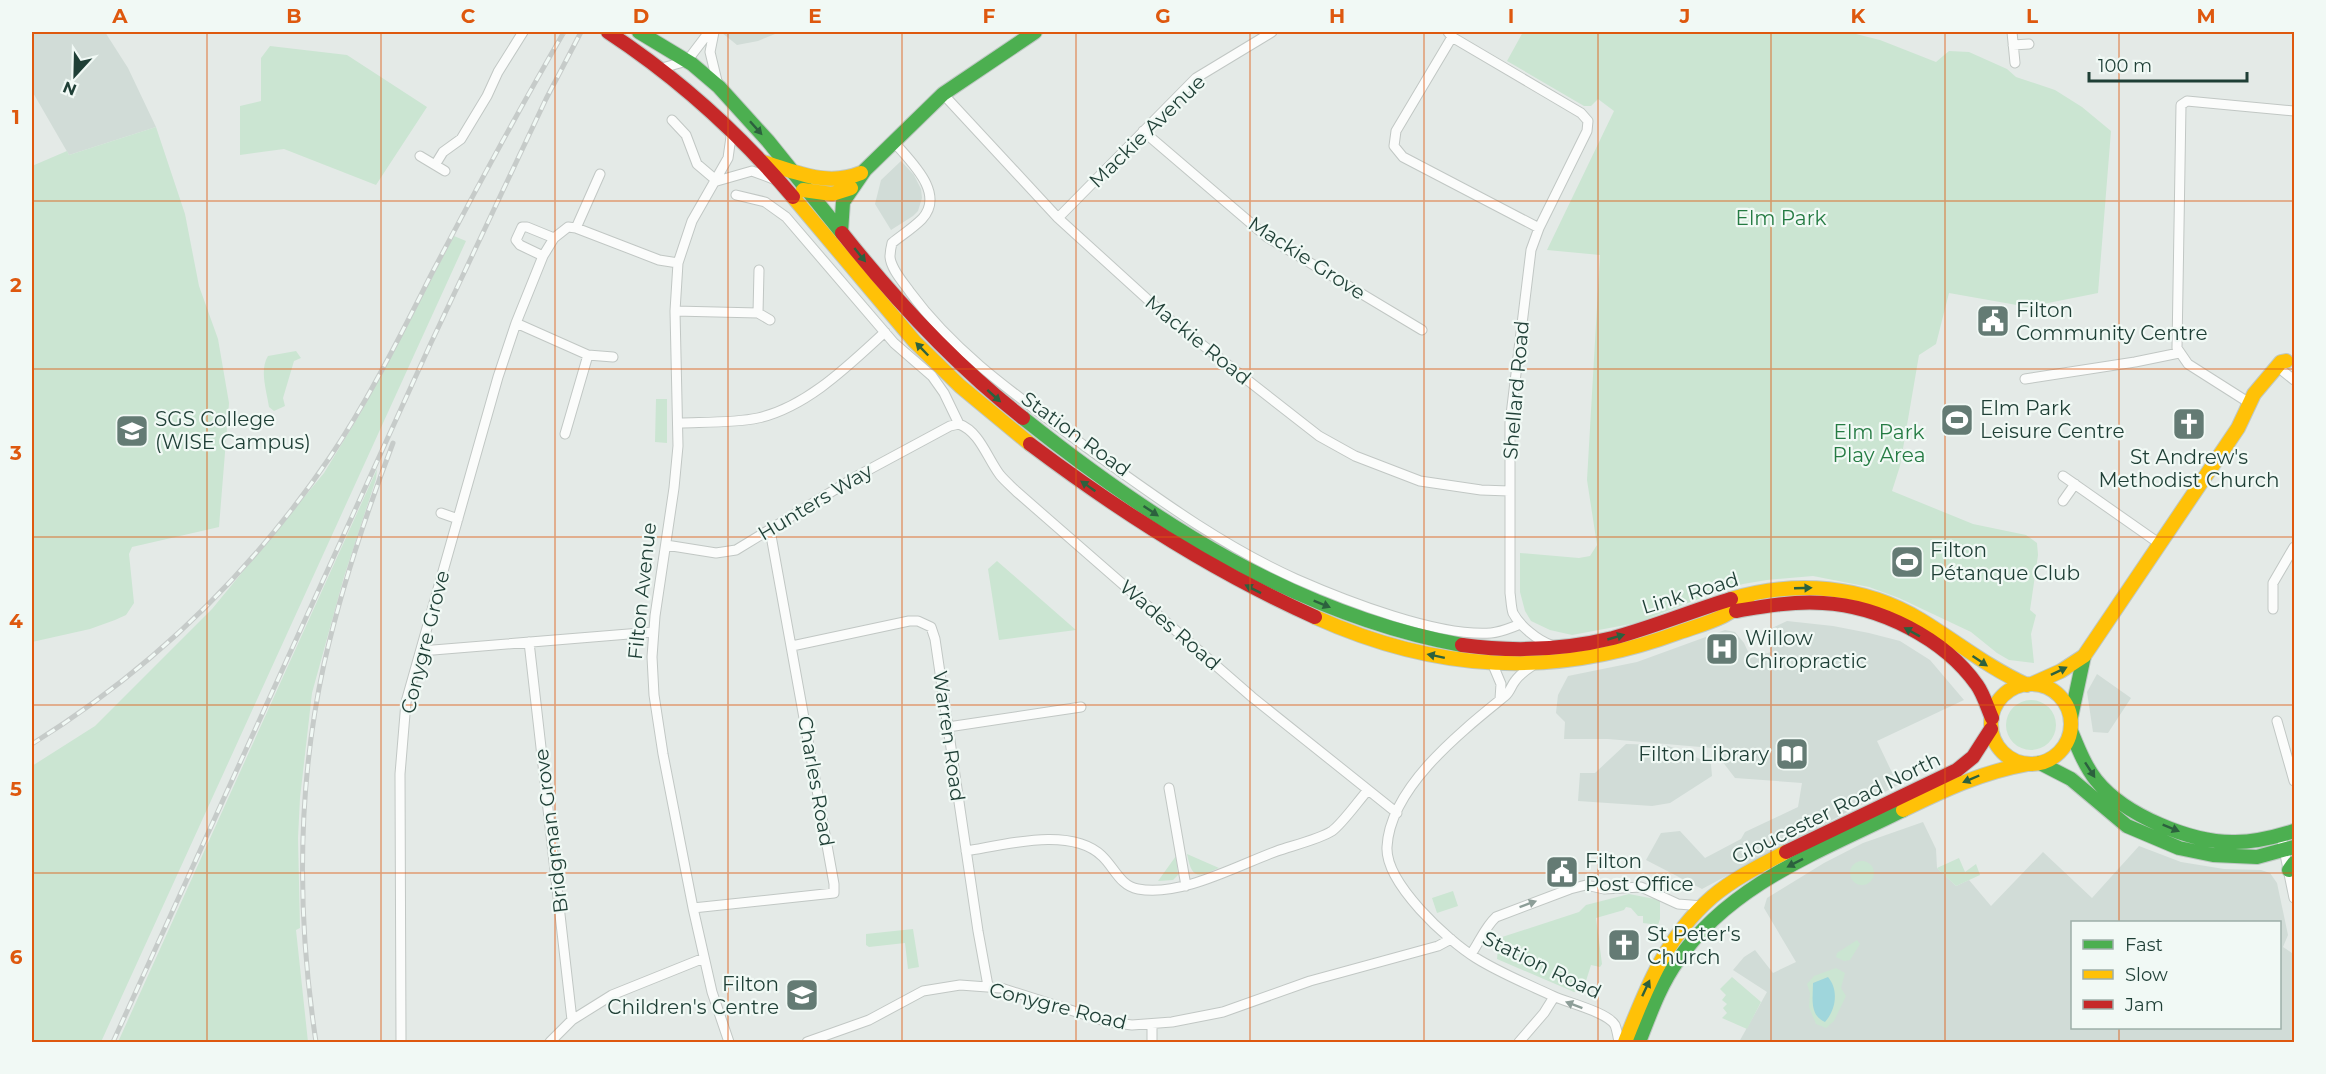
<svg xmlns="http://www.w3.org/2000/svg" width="2326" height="1074" viewBox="0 0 2326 1074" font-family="Montserrat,sans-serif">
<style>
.built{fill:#d1dcd7;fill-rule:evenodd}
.green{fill:#cbe5d2}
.water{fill:#9fd6dc}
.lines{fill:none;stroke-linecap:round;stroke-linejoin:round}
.street-casing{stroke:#c1c7c4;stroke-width:11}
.fast-casing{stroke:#bfc8c4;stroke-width:16}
.slow-casing{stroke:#bfc8c4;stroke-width:16}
.jam-casing{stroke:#bfc8c4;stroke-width:16}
.street{stroke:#fbfcfb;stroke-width:9}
.fast{stroke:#4caf50;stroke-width:14}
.slow{stroke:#ffc107;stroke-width:14}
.jam{stroke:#c62828;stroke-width:14}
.rail-casing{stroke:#c6cbc9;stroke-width:5}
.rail{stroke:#f1f9f5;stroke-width:3;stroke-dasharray:9;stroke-linecap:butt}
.oneway{fill:#2c613e}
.oneway2{fill:#8d9e98}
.grid{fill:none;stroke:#de580e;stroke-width:1.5;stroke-opacity:0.55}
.labels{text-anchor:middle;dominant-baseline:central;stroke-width:4.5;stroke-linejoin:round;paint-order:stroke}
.street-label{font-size:20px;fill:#1f3f36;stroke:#f1f9f5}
.park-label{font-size:20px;fill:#257b43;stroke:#f1f9f5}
.poi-label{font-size:20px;fill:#1f3f36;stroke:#f1f9f5;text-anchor:start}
.neatline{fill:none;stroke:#de580e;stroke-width:2}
.grid-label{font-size:20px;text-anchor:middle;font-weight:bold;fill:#de580e}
</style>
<rect width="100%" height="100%" fill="#e4eae7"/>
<!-- built -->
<path class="built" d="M32 32H105L128 68 156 127 69 155 32 91Z
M721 32H780L758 41 737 45Z
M901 161 914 175 921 189 922 198 918 211 913 216 891 230 875 204 881 180Z
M1787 621 1833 626 1869 633 1900 641 1930 660 1964 700 1877 741 1898 785 1702 889 1646 860 1661 833 1680 831 1705 858 1741 839 1745 832 1798 807 1802 783 1735 778 1712 748 1608 739H1564L1565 722 1556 713 1558 695 1568 676 1637 662 1725 630 1735 632 1744 643 1751 658 1771 652 1769 639 1772 628Z
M2097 674 2131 698 2108 733 2093 732 2087 692Z
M1626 744 1666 745 1689 754 1711 764 1712 776 1670 803 1652 806 1578 801 1580 773H1595Z
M1923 822 1936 849 1937 868 1956 886 1969 880 1991 906 2043 852 2092 898 2139 846 2181 862 2224 869 2261 870 2270 873 2277 883 2288 935 2283 947 2292 953 2294 965V1042H1739L1767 992 1733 970 1744 957 1755 950 1773 973 1796 962 1764 908 1767 898 1824 863 1863 843ZM2072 922H2280V1028H2072Z"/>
<!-- green -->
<path class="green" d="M1523 32H1848L1880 40 1936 62 1949 51 1969 52 2007 69 2016 77 2055 90 2082 107 2111 131 2098 293 2028 307 1949 293 1936 344 1919 355 1900 466 1892 491 1973 524 2026 535 2037 543 2038 555 2030 610 2036 615 2031 634 2034 663 2009 660 1997 653 1971 632 1899 598 1869 587 1813 576 1767 580 1743 584 1709 595 1636 623 1572 635 1550 630 1531 621 1525 611 1520 592V553L1579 558 1590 556 1597 545 1587 480 1600 255 1547 250 1614 111 1598 99 1591 106H1584L1507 61Z
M270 46 347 55 427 107 376 185 284 149 240 155V106L261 101V58Z
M156 127 185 214 199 286 218 339 229 403 219 527 132 547 129 554 134 603 126 615 115 620 90 629 32 642V166L67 151 69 155Z
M454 236 466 241 101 1042H32V766L95 726 212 609 324 473 360 414Z
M296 351 301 358 294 361 283 398 285 406 274 411 269 407C267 392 259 370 268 356Z
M656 399H667V443L655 442Z
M377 469 376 479 344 577 312 693 300 798 298 838 300 928 296 930 308 1042H118Z
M997 561 1076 630 999 640 988 569Z
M2006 725a25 25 0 1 1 50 0a25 25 0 1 1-50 0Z
M1187 854 1219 868C1198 877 1192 880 1187 854Z
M1176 856 1178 875 1173 880 1158 881Z
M1959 858 1965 872 1976 864 1980 875 1956 886 1937 868Z
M1850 873a12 12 0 1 1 24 0a12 12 0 1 1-24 0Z
M1453 891 1458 906 1437 913 1432 898Z
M1629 894 1660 900V919L1658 925 1643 923V916H1638L1631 908 1626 907 1624 910 1596 918 1602 964 1600 967 1591 965 1586 981 1578 991 1574 992 1497 959 1499 938 1579 912 1586 905Z
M913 929 919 967 908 969 905 943 869 947 866 945V934Z
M1857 940 1860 944 1850 960 1844 961 1836 957 1837 953Z
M1836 968 1845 973 1841 988 1846 996 1834 1021 1826 1028 1816 1024 1809 1007 1810 993 1807 984 1814 976Z
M1732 977 1761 1002 1747 1029 1722 1018 1727 1013 1723 1008 1727 1004 1722 1000 1726 995 1720 989Z"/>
<!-- water -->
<path class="water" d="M1828 977C1839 990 1836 1010 1825 1022 1809 1015 1813 998 1813 983Z"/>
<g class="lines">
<defs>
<path id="street" d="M714 32 710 52 718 85
M1448 32 1452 37 1581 113 1588 121 1587 131 1539 228 1531 250 1510 423V593C1511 599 1511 607 1513 613 1520 626 1537 640 1551 645
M2012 32 2015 63
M1452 37 1396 131 1394 146 1403 157 1539 228
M2013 45 2029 44
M662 68 687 61 709 32
M943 94 1058 218 1168 318 1319 436 1355 456 1420 481 1481 490 1509 491
M672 120 686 135 697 164 717 181
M1143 131 1267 237 1422 330
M894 142C910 161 946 193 922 219 913 228 902 235 892 243 891 247 890 253 890 257 891 269 903 282 910 292 957 356 1023 400 1086 447 1153 495 1220 545 1296 579 1346 601 1438 637 1491 633 1502 632 1512 627 1521 624
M420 156 445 171
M435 165 443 152 461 139 487 96 498 72 523 32
M717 181 752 171 776 180
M736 195 765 202 786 217 894 343 932 376 944 393 959 424
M1058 218 1196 78 1272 32
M576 228 600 174
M543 256 520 245 516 240 522 227H527L554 238
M759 270 758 313 770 320
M675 311 758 313
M516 323 588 355 613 357
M2284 372 2294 380
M2025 379 2135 362 2179 353
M2251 404 2188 364 2177 348 2181 105 2187 101 2294 111
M679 423C703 422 735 423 758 418 807 407 849 365 885 332
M959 424C980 432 987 458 1000 475 1005 481 1011 486 1017 492L1252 697 1397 813
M565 434 588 355
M2063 476 2160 544
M2063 501 2075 484
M441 513 458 519
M666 545 716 553 736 550 859 475 950 426 959 424
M2273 609V583L2294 547
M529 642 572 1020
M792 646 909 621H918L931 627 935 639 978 931 988 986
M421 651 653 632
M1493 665 1501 684 1500 699
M1532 666C1526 670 1519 675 1515 681 1511 686 1510 692 1505 696 1462 731 1390 787 1387 847 1385 883 1447 940 1476 958 1500 973 1527 984 1553 996 1568 1003 1607 1012 1615 1025 1617 1030 1618 1037 1619 1042
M2277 721 2294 781
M948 727 1081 707
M1169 788 1186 886
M2281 835 2294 898
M966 851C1004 845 1071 826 1102 856 1114 867 1120 886 1138 889 1181 897 1236 866 1277 851 1291 846 1320 839 1332 831 1342 824 1359 800 1368 790
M693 908 834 893V884L770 530
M1471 954C1479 943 1485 927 1496 917L1570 889 1586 885 1604 889 1641 887 1678 904 1703 906
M1152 1025V1042
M401 1042 400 774 406 702 498 377 516 323 543 256 554 238 568 227 576 228 659 260 678 263
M550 1042 572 1020 612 995 704 958
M729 1042 712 992 693 908 663 754 654 695 652 657 655 616 674 488 678 446 675 311 678 263 692 221 728 158 732 130
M807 1042 869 1020 923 991 960 985 1001 988 1108 1022 1132 1025 1172 1022 1223 1012 1310 981 1438 946 1451 939
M1519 1042 1544 1013 1554 997"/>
<path id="fast" d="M639 32 692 64 719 87 768 141 842 233
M841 232 843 202 865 170 943 94 1035 32
M1023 418C1152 521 1297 615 1462 645
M2071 717 2084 656
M2071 731C2078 748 2085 766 2096 780 2124 815 2191 843 2235 842 2255 842 2275 837 2294 831
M2040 763 2071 779 2127 826 2179 848 2213 855 2257 857 2294 847
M2289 870 2294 863
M1639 1042C1650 1014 1660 985 1678 960 1731 883 1823 850 1903 810"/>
<path id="slow" d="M763 162C796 172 827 187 861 173
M803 190 832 194 851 188
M793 197 915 342 960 386 1030 444
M1731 599C1796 580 1863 585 1921 620 1957 642 1989 668 2027 685
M1315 617C1437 672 1554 679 1680 632 1706 623 1733 617 1751 594
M2032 684 2061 671 2084 656 2238 428 2254 394 2281 362 2286 361
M1991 724a40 40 0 1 1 80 0a40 40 0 1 1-80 0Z
M1903 810C1944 790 1982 772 2027 764
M1625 1042C1646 988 1666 937 1712 897 1733 879 1761 865 1786 852"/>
<path id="jam" d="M608 32C678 78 739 133 793 197
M842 233C896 301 954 364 1023 418
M1030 444C1119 511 1214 572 1315 617
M1736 611C1765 606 1794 601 1823 603 1879 606 1944 638 1977 685 1984 695 1987 707 1992 718
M1462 645C1512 652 1564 650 1613 638 1653 627 1692 611 1731 599
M1786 852 1957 770 1973 757 1991 729"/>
</defs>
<!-- street casing -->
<use href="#street" class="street-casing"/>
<!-- fast casing -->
<use href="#fast" class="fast-casing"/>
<!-- slow casing -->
<use href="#slow" class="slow-casing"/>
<!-- jam casing -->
<use href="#jam" class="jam-casing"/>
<!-- street -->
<use href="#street" class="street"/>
<!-- fast -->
<use href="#fast" class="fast"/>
<!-- slow -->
<use href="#slow" class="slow"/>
<!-- jam -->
<use href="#jam" class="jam"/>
<defs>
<path id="rail" d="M32 744C151 670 251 573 330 457 369 399 400 336 431 275 474 193 518 111 564 32
M113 1042 430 345 546 99 581 32
M316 1042C297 917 297 788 324 664 341 589 366 514 393 443"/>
</defs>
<!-- rail casing -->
<use href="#rail" class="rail-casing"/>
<!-- rail -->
<use href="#rail" class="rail"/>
</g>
<!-- one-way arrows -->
<defs><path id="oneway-solid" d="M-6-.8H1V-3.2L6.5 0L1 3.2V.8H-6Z" transform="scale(1.5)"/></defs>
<g class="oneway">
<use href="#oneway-solid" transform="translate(756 128) rotate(48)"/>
<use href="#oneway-solid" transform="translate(860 255) rotate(51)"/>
<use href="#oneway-solid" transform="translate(922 349) rotate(-134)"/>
<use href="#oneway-solid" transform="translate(994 396) rotate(42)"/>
<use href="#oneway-solid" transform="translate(1088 486) rotate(-145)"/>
<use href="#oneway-solid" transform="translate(1151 511) rotate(34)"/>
<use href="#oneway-solid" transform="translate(1803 588) rotate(-2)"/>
<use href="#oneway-solid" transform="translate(1253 589) rotate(-153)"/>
<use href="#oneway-solid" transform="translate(1322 604) rotate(22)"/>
<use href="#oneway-solid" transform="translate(1912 632) rotate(-151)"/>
<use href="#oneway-solid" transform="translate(1616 637) rotate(-16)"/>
<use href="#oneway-solid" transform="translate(1436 656) rotate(-168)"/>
<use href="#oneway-solid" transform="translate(1980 661) rotate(34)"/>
<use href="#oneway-solid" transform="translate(2059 671) rotate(-26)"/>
<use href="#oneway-solid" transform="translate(2090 770) rotate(57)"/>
<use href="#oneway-solid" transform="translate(1971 779) rotate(157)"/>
<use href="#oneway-solid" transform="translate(2171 828) rotate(22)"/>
<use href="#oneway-solid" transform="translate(1795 863) rotate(153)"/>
<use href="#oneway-solid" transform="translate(1646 988) rotate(-65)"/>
</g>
<g class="oneway2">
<use href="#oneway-solid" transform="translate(1528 904) rotate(-20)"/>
<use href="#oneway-solid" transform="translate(1574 1005) rotate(-159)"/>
</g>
<!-- grid -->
<path class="grid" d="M207 32V1042M381 32V1042M555 32V1042M728 32V1042M902 32V1042M1076 32V1042M1250 32V1042M1424 32V1042M1598 32V1042M1771 32V1042M1945 32V1042M2119 32V922M32 201H2294M32 369H2294M32 537H2294M32 705H2294M32 873H2294M2119 1028V1042"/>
<!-- icons -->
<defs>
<symbol id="civic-square" viewBox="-11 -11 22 22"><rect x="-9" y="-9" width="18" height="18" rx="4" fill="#647b74" stroke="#f1f9f5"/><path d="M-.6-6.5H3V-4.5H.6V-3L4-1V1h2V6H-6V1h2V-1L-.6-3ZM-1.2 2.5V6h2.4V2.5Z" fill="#fff"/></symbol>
<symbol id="stadium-square" viewBox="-11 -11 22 22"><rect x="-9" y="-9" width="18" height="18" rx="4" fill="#647b74" stroke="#f1f9f5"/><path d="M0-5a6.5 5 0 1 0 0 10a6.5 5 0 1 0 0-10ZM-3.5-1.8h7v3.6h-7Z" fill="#fff"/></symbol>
<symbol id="church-square" viewBox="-11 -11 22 22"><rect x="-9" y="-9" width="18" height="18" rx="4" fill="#647b74" stroke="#f1f9f5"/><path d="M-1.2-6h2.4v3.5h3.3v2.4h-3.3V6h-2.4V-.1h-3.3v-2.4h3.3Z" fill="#fff"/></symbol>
<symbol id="university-square" viewBox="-11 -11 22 22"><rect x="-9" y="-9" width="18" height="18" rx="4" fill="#647b74" stroke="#f1f9f5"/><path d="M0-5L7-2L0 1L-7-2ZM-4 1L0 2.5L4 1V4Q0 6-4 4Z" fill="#fff"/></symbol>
<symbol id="hospital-square" viewBox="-11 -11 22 22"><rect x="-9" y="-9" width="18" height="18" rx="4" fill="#647b74" stroke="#f1f9f5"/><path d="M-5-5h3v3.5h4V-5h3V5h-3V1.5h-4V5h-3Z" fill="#fff"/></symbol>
<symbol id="library-square" viewBox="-11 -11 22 22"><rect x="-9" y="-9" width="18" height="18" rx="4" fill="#647b74" stroke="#f1f9f5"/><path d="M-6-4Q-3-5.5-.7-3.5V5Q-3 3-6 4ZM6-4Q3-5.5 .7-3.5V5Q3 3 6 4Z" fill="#fff"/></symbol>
<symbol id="school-square" viewBox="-11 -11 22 22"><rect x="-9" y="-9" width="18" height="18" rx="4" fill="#647b74" stroke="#f1f9f5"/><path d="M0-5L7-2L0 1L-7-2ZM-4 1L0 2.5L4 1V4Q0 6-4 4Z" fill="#fff"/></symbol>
</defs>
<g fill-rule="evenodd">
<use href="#civic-square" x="1974" y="302" width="38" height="38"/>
<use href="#stadium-square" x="1938" y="401" width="38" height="38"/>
<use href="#church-square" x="2170" y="405" width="38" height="38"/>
<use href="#university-square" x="113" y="412" width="38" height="38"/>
<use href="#stadium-square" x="1888" y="543" width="38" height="38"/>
<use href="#hospital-square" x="1703" y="630" width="38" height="38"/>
<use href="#library-square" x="1773" y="735" width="38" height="38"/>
<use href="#civic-square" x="1543" y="853" width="38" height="38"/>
<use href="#church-square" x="1605" y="926" width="38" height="38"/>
<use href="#school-square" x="783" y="976" width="38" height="38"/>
</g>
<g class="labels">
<!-- street labels -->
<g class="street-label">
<text transform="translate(1147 131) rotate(-44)">Mackie Avenue</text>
<text transform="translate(1307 258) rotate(33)">Mackie Grove</text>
<text transform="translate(1198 340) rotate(39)">Mackie Road</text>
<text transform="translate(1516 390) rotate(-85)">Shellard Road</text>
<text transform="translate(1076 434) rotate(36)">Station Road</text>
<text transform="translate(815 502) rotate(-31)">Hunters Way</text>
<text transform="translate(642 591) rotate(-84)">Filton Avenue</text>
<text transform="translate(1690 593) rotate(-17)">Link Road</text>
<text transform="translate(1170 625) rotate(41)">Wades Road</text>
<text transform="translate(425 642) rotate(-76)">Conygre Grove</text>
<text transform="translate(949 736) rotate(82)">Warren Road</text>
<text transform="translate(816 781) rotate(80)">Charles Road</text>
<text transform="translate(1836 808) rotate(-26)">Gloucester Road North</text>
<text transform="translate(551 831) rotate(-97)">Bridgman Grove</text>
<text transform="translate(1542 965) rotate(26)">Station Road</text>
<text transform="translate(1058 1006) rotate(14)">Conygre Road</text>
</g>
<!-- park labels -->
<g class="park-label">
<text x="1781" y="218">Elm Park</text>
<text x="1879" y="432">Elm Park<tspan x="1879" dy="23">Play Area</tspan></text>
</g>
<!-- poi labels -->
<g class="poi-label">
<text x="2016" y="310">Filton<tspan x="2016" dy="23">Community Centre</tspan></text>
<text x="1980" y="408">Elm Park<tspan x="1980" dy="23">Leisure Centre</tspan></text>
<text x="155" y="419">SGS College<tspan x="155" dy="23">(WISE Campus)</tspan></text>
<text x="2189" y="457" text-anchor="middle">St Andrew's<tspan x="2189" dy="23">Methodist Church</tspan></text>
<text x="1930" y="550">Filton<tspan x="1930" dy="23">Pétanque Club</tspan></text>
<text x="1745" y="638">Willow<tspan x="1745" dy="23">Chiropractic</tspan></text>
<text x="1769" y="754" text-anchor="end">Filton Library</text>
<text x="1585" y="861">Filton<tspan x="1585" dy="23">Post Office</tspan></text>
<text x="1647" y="934">St Peter's<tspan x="1647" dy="23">Church</tspan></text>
<text x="779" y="984" text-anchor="end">Filton<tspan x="779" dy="23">Children's Centre</tspan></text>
</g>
</g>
<!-- border -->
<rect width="2326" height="1074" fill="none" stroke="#f1f9f5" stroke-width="66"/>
<!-- legend -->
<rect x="2071" y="921" width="210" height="108" fill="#f1f9f5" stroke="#9dafa9" stroke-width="1.5"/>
<rect x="2083" y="940" width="30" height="9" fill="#4caf50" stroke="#9dafa9" stroke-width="1.5"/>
<text x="2125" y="951" font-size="18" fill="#1f3f36">Fast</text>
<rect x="2083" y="970" width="30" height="9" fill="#ffc107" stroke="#9dafa9" stroke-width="1.5"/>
<text x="2125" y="981" font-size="18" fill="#1f3f36">Slow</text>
<rect x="2083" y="1000" width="30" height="9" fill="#c62828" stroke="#9dafa9" stroke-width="1.5"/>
<text x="2125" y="1011" font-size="18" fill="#1f3f36">Jam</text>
<!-- north arrow -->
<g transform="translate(75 75) rotate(202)" stroke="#f1f9f5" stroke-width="4.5" paint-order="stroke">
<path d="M0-4.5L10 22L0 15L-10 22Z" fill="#1f3f36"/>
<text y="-9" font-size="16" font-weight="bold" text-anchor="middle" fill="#1f3f36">N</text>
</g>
<!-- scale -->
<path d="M2089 72v9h158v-9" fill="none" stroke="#1f3f36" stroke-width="3"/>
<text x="2098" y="72" font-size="18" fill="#1f3f36" stroke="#f1f9f5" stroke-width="4.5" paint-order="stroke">100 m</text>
<rect x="33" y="33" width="2260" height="1008" class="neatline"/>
<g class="grid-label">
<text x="120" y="23">A</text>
<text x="294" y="23">B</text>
<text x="468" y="23">C</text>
<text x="641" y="23">D</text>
<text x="815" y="23">E</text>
<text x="989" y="23">F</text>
<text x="1163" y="23">G</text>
<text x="1337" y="23">H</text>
<text x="1511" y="23">I</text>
<text x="1685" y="23">J</text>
<text x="1858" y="23">K</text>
<text x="2032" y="23">L</text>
<text x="2206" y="23">M</text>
<text x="16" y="124">1</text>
<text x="16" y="292">2</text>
<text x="16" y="460">3</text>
<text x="16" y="628">4</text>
<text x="16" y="796">5</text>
<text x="16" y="964">6</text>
</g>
</svg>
